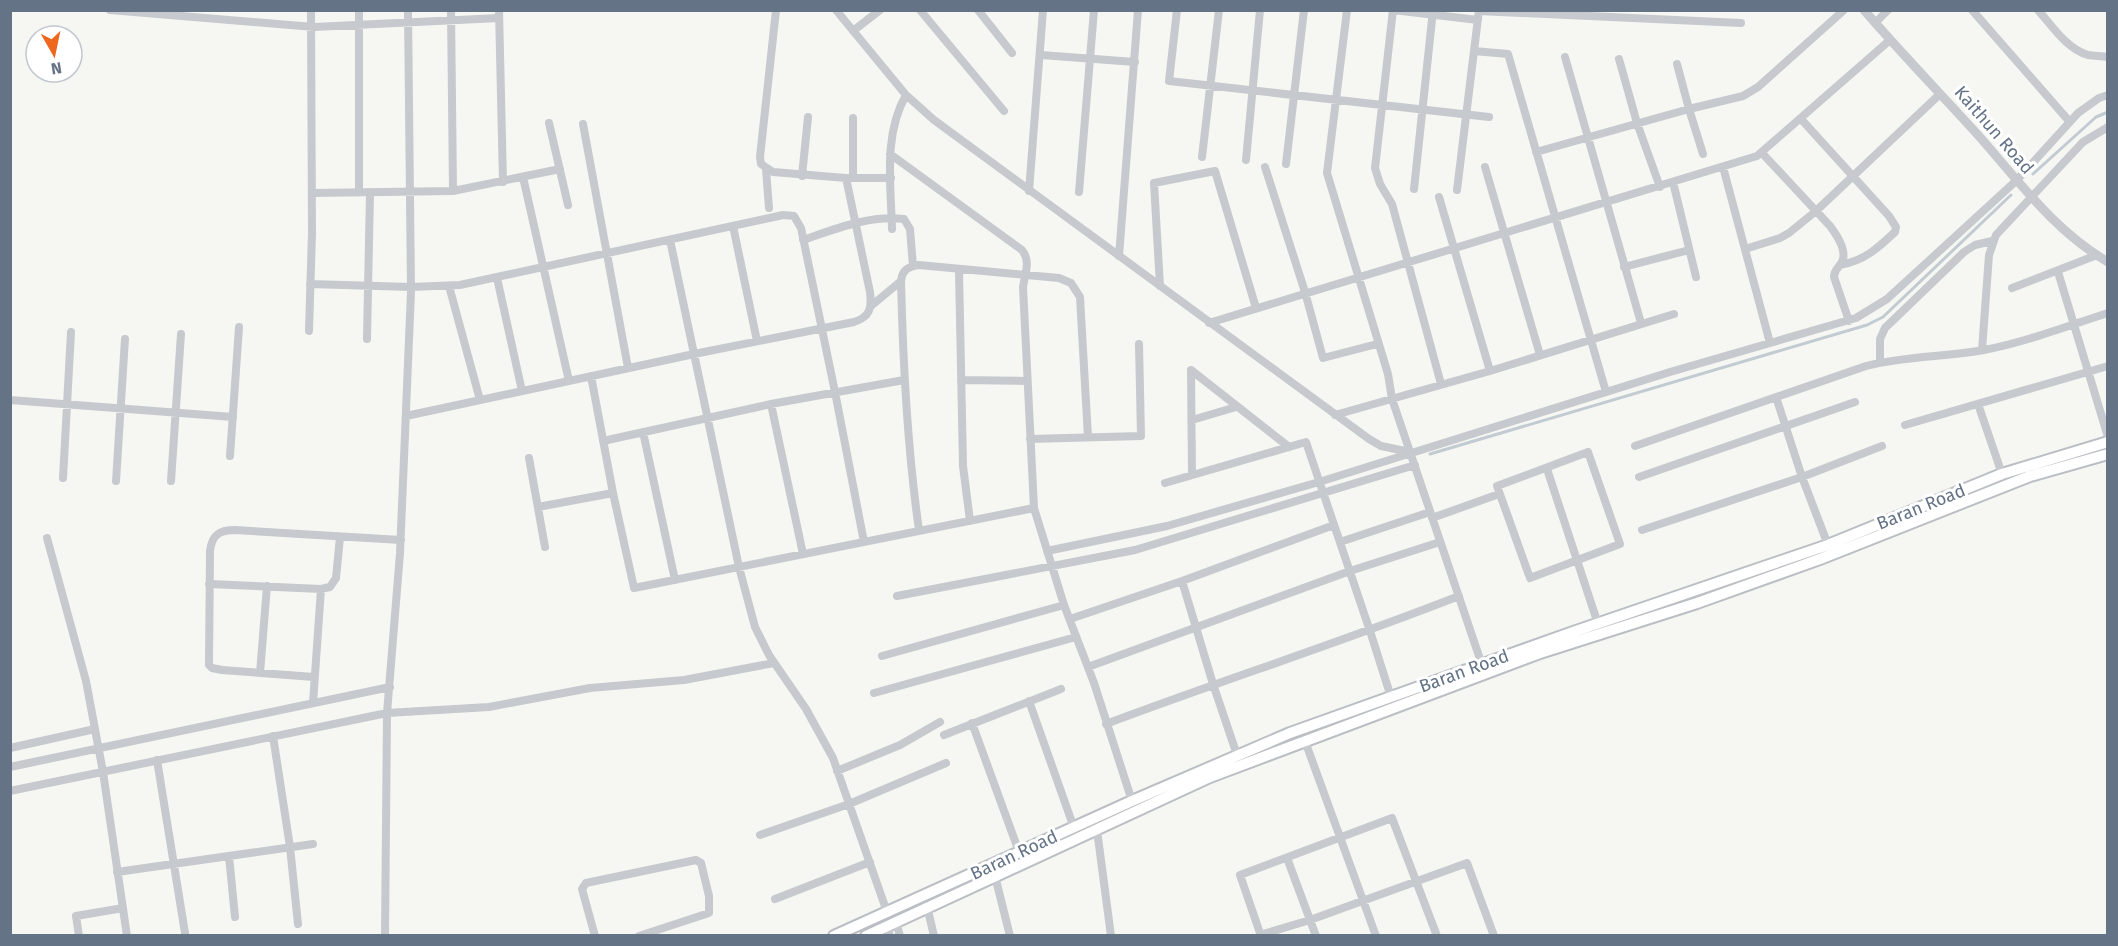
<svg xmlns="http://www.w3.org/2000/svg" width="2118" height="946" viewBox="0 0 2118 946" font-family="'Fira Sans',sans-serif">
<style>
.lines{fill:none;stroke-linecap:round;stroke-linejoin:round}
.stream{stroke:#c2cbd1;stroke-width:3}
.secondary-casing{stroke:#bbbec3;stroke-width:14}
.minor{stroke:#c6c9cd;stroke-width:8}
.tertiary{stroke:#c6c9cd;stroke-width:9}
.secondary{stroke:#fff;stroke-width:10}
.labels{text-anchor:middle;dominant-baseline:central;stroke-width:6;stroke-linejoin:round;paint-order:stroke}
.street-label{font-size:18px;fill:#647386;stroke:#fff}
</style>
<rect width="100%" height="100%" fill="#f6f7f3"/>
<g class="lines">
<!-- stream -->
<path class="stream" d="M2033 174 2096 117 2108 112
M1430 454 1867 325 1883 317 2011 195"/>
<defs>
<path id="secondary" d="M834 936 1132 801 1290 733 1573 632 1828 545 2002 474 2108 442
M866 936 1210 777 1540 653 1697 603 1820 559 2030 476 2108 454"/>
</defs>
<!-- secondary casing -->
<use href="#secondary" class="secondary-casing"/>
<!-- minor -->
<path class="minor" d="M110 10 314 27 499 18
M359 10V193
M451 10 453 191
M499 10 503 182
M836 10 906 95 934 120 1369 439 1381 446 1410 452 1483 668
M920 10 1004 111
M978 10 1012 53
M1177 10 1169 81 1489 117
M1347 10 1327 173 1388 374 1392 399 1410 452
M1393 10 1375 168 1380 184 1392 204 1441 384
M1393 10 1478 20
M1972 10 2069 121
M2038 10C2052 26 2067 49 2088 55 2094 56 2101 56 2108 57
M1479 11 1741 23
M1875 23 1888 10
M853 31 880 10
M1474 51 1508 54 1606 392
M1041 55 1135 62
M1565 57 1641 323
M1619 59 1637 123 1660 187
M1677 64 1689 109 1703 154
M853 118V178
M1801 119 1889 216 1896 227 1895 232C1878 248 1864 261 1840 265
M549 123 568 205
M583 124 628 368
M1536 152 1689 109 1743 96 1758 87 1844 10
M1762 153 1830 226C1836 234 1846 248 1843 259 1841 267 1834 268 1834 277L1849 321
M890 154 1022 250C1031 261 1025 274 1023 287L1034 508 1064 605 1094 683 1132 801
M1202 157 1219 10
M1246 160 1260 10
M1286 164 1304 10
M1265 167 1305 292 1323 358 1377 344
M1485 167 1540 355
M1723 167 1770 343
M766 169 769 208
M802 176 808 117
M523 177 569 381
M848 178H891
M1673 182 1696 277
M1414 189 1433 10
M1457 190 1479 10
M1029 191 1043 10
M1079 192 1094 10
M312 193 453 191 560 169
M1439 197 1490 371
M733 226 757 341
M892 229C891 185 883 135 906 95
M670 240 739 567 755 627 769 655 806 709 833 758 887 912
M803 240C835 229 869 215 904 219L910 229 913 266
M1745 249 1780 238 1789 233 1816 211 1940 94
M1119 256 1138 10
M1624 267 1689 250
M959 270 963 466 970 521
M2058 272 2108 437
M497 278 522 391
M310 284 411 287 460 285 783 215 794 216 801 228 835 392 864 542
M449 286 480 400
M1160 286 1154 183 1215 171 1256 308
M2012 288 2097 255
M871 306 901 281
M1209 323 1757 156 1890 40
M309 331 312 233 311 10
M367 339 370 193
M1982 350 1989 255 1996 235 2083 142 2108 127
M1880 362V339L1885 328 1964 252 1975 245 1992 241
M591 376 613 493 634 588 1034 508
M961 380 1027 381
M1776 397 1802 477 1828 545
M10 400 233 417
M771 404 803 554
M1978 404 2002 474
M1335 415 1490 371 1674 314
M406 416 694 354 854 322C870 317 872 308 870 292L846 178 773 172 761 164 760 157 776 10
M1192 420 1236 407
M1905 425 2108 366
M643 432 675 580
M1030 439 1141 436 1139 344
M603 441 771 404 904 380
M1635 446 1866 366C1905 356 1945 357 1984 350 2026 342 2067 326 2108 313
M1588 452 1620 544 1530 578 1497 486Z
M230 456 239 327
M529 458 545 547
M1547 469 1598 624
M1192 475 1191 370 1289 447
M1639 477 1855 402
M63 478 71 332
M116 481 125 339
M171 481 181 334
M1165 483 1306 442 1370 631 1391 697
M538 507 613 493
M1432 518 1499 494
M919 530C907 447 903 365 901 281 902 270 909 266 919 265L1059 278 1071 283 1080 297 1088 437
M1642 530 1802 477 1882 446
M47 538 86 681 103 772 127 936
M1340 542 1430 512
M1047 551 1167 526 1319 482 1670 372 1856 318 1887 299 2017 180 2078 113 2099 98 2108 95
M1182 581 1334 525
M209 584 321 589 330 587 336 578 340 537
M897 596 1135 550 1415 465
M1070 619 1182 581 1213 684 1237 755
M882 656 1064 605
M1088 667 1350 571 1440 542
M260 673 267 586
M314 677 222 670 212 668 209 665 210 551C212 535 219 530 235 530L401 540
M874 693 1076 637
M1029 701 1074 828
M313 703 321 589
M972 723 1019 852
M1106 724C1223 680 1342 642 1459 596
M944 735 1061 689
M273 736 290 847 298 924
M1305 741 1376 936
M10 748 95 729
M157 760 185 933
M10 767 390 687
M837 771 900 745 940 722
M10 791 387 713 489 707 590 688 684 680 774 663
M1097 830 1111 936
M760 835 849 804 946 763
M229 856 235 917
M1287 858 1316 936
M117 872 313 844
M995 876 1010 936
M775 899 870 862
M927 906 934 936
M896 922 900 936
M887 926 890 936
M1260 935 1310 920 1467 863 1494 936
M79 936 76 916 123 908
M385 936 387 713 400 553 411 292 408 10
M595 936 582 889 586 883 696 860 701 863 709 896V913L639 936
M1261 936 1240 875 1392 818 1437 936"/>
<!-- tertiary -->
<path class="tertiary" d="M1864 10C1901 53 1940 93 1978 135 2018 180 2054 231 2108 262"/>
<!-- secondary -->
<use href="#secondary" class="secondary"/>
</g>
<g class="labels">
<!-- street labels -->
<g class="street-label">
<text transform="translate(1994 130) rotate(49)">Kaithun Road</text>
<text transform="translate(1921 507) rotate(-22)">Baran Road</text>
<text transform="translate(1464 671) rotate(-20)">Baran Road</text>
<text transform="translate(1014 855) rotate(-25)">Baran Road</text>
</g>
</g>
<!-- border -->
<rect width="2118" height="946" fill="none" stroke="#647386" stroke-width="24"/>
<!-- north arrow -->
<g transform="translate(54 54) rotate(171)"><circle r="28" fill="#ffffff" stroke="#c1c7cf" stroke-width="1.5"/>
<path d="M0-4.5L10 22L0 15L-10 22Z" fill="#ed671d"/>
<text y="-9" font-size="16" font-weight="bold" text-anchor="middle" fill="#647386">N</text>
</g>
</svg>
